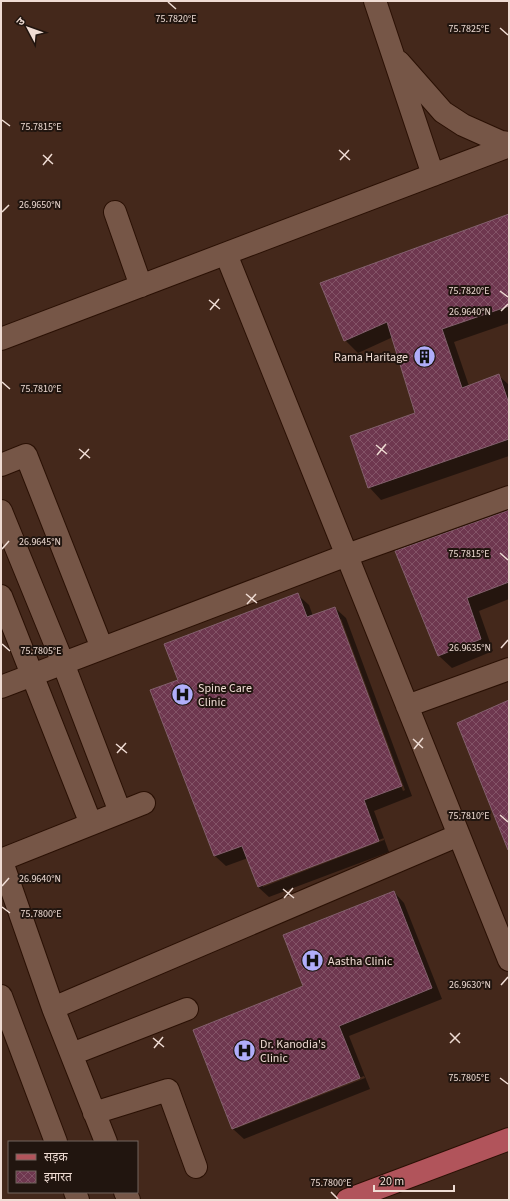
<svg xmlns="http://www.w3.org/2000/svg" width="510" height="1201" viewBox="0 0 510 1201" font-family="'Source Sans 3','Noto Sans Devanagari',sans-serif">
<style>
.shadow{fill:#0007;fill-rule:evenodd}
.building{fill:url(#building-cross-hatch);stroke:#83606d}
.lines{fill:none;stroke-linecap:round;stroke-linejoin:round}
.minor-casing{stroke:#2a1004;stroke-width:24}
.major-casing{stroke:#2a1004;stroke-width:24}
.minor{stroke:#765647;stroke-width:22}
.major{stroke:#b1545b;stroke-width:22}
.ticks{fill:none;stroke:#efdcd4;stroke-width:1.5}
.labels{text-anchor:middle;dominant-baseline:central;stroke-width:4;stroke-linejoin:round;paint-order:stroke}
.poi-label{font-size:12px;fill:#efdcd4;stroke:#21150f;text-anchor:start}
.ticks-label{font-size:10px;text-anchor:middle;fill:#efdcd4;stroke:#21150f;stroke-width:4;stroke-linejoin:round;paint-order:stroke}
</style>
<defs>
<pattern id="building-cross-hatch" width="8" height="8" patternUnits="userSpaceOnUse"><rect width="8" height="8" fill="#6e374f"/><path d="M0 0l8 8M0 8l8-8" fill="none" stroke="#835367"/></pattern>
</defs>
<rect width="100%" height="100%" fill="#44281b"/>
<!-- shadow -->
<path class="shadow" d="M509 215V323L454 342 469 386 498 375 509 385V456L381 500 369 487 416 413 393 337 358 353 345 340Z
M509 511V599L479 611 493 651 452 668 439 656 397 552Z
M298 595 309 605 313 616 335 608 346 618 412 796 374 811 389 852 269 897 258 887 248 858 226 866 215 856 151 690 179 680ZM339 619H341L405 790 403 791ZM384 838V840L263 887V884Z
M394 892 404 903 442 999 349 1036 370 1089 244 1139 233 1129 194 1030 304 986ZM364 1076 365 1078 237 1128V1126Z"/>
<!-- building -->
<path class="building" d="M509 214V306L442 329 462 388 499 374 509 404V439L368 488 350 436 415 413 387 322 344 341 320 283Z
M509 510V582L467 598 481 639 438 656 395 551Z
M298 593 307 617 335 607 402 786 364 800 379 841 258 887 242 846 214 856 150 690 178 680 164 644Z
M509 700V850H508L457 723Z
M394 891 432 988 339 1026 360 1078 232 1129 193 1030 303 986 283 935Z"/>
<g class="lines">
<defs>
<path id="minor" d="M375 1 433 175
M399 62 443 112 463 125 501 142 509 143
M115 212 141 286
M226 254 509 960
M1 339 509 146
M1 465 26 455 102 648
M1 511 63 663 120 812
M1 596 91 824
M1 687 347 555 509 497
M407 706 509 669
M1 859 53 1008 106 1142
M1 860 144 803
M1 996 56 1142
M53 1008 459 835
M72 1054 187 1009
M94 1113 168 1090 196 1167
M75 1192 78 1200
M125 1192 129 1200"/>
<path id="major" d="M347 1200 509 1139"/>
</defs>
<!-- minor casing -->
<use href="#minor" class="minor-casing"/>
<!-- major casing -->
<use href="#major" class="major-casing"/>
<!-- minor -->
<use href="#minor" class="minor"/>
<!-- major -->
<use href="#major" class="major"/>
</g>
<!-- ticks -->
<path class="ticks" d="M168 2 176 9M500 28 508 35M2 120 10 126M339 150 350 160M43 155 53 164M340 160 349 150M43 165 52 154M2 212 9 205M500 291 508 297M209 300 220 309M210 310 219 299M501 311 508 304M2 382 10 389M376 445 387 454M79 449 90 458M377 455 386 444M80 459 89 449M2 549 9 541M500 553 508 560M246 594 257 603M247 604 256 594M2 644 10 651M501 648 508 640M413 739 423 748M116 744 127 753M414 749 423 738M117 753 126 743M500 815 508 822M2 886 9 878M283 889 294 898M284 898 293 888M2 907 10 913M501 985 508 977M450 1033 460 1043M153 1038 164 1047M450 1043 460 1033M154 1048 163 1037M500 1078 508 1084M331 1192 338 1199"/>
<!-- icons -->
<defs>
<symbol id="building-disc" viewBox="-11 -11 22 22"><circle r="9.5" fill="#b0aefa" stroke="#21150f"/><path d="M-4-6H4V6H1V3H-1V6H-4ZM-2.5-4.3h1.7v1.8h-1.7ZM.8-4.3h1.7v1.8H.8ZM-2.5-1h1.7V.8h-1.7ZM.8-1h1.7V.8H.8Z" fill="#111"/></symbol>
<symbol id="hospital-disc" viewBox="-11 -11 22 22"><circle r="9.5" fill="#b0aefa" stroke="#21150f"/><path d="M-5-5h3v3.5h4V-5h3V5h-3V1.5h-4V5h-3Z" fill="#111"/></symbol>
</defs>
<g fill-rule="evenodd">
<use href="#building-disc" x="412" y="344" width="25" height="25"/>
<use href="#hospital-disc" x="170" y="682" width="25" height="25"/>
<use href="#hospital-disc" x="300" y="948" width="25" height="25"/>
<use href="#hospital-disc" x="232" y="1038" width="25" height="25"/>
</g>
<g class="labels">
<!-- poi labels -->
<g class="poi-label">
<text x="408" y="357" text-anchor="end">Rama Haritage</text>
<text x="198" y="688">Spine Care<tspan x="198" dy="14">Clinic</tspan></text>
<text x="328" y="961">Aastha Clinic</text>
<text x="260" y="1044">Dr. Kanodia's<tspan x="260" dy="14">Clinic</tspan></text>
</g>
</g>
<g class="ticks-label">
<text x="176" y="22">75.7820°E</text>
<text x="469" y="32">75.7825°E</text>
<text x="41" y="130">75.7815°E</text>
<text x="40" y="208">26.9650°N</text>
<text x="469" y="294">75.7820°E</text>
<text x="470" y="315">26.9640°N</text>
<text x="41" y="392">75.7810°E</text>
<text x="40" y="545">26.9645°N</text>
<text x="469" y="557">75.7815°E</text>
<text x="470" y="651">26.9635°N</text>
<text x="41" y="654">75.7805°E</text>
<text x="469" y="819">75.7810°E</text>
<text x="40" y="882">26.9640°N</text>
<text x="41" y="917">75.7800°E</text>
<text x="470" y="988">26.9630°N</text>
<text x="469" y="1081">75.7805°E</text>
<text x="331" y="1186">75.7800°E</text>
</g>
<!-- border -->
<rect width="510" height="1201" fill="none" stroke="#efdcd4" stroke-width="4"/>
<!-- legend -->
<rect x="8" y="1141" width="130" height="52" fill="#21150f" stroke="#73655e"/>
<rect x="16" y="1154" width="20" height="6" fill="#b1545b" stroke="#73655e"/>
<text x="44" y="1161" font-size="12" fill="#efdcd4">सड़क</text>
<rect x="16" y="1171" width="20" height="12" fill="url(#building-cross-hatch)" stroke="#73655e"/>
<text x="44" y="1181" font-size="12" fill="#efdcd4">इमारत</text>
<!-- north arrow -->
<g transform="translate(28 28) rotate(311)" stroke="#21150f" stroke-width="3" paint-order="stroke">
<path d="M0-3L7 15L0 10L-7 15Z" fill="#efdcd4"/>
<text y="-6" font-size="11" font-weight="bold" text-anchor="middle" fill="#efdcd4">उ</text>
</g>
<!-- scale -->
<path d="M374 1185v6h80v-6" fill="none" stroke="#efdcd4" stroke-width="2"/>
<text x="380" y="1185" font-size="12" fill="#efdcd4" stroke="#21150f" stroke-width="3" paint-order="stroke">20 m</text>
</svg>
